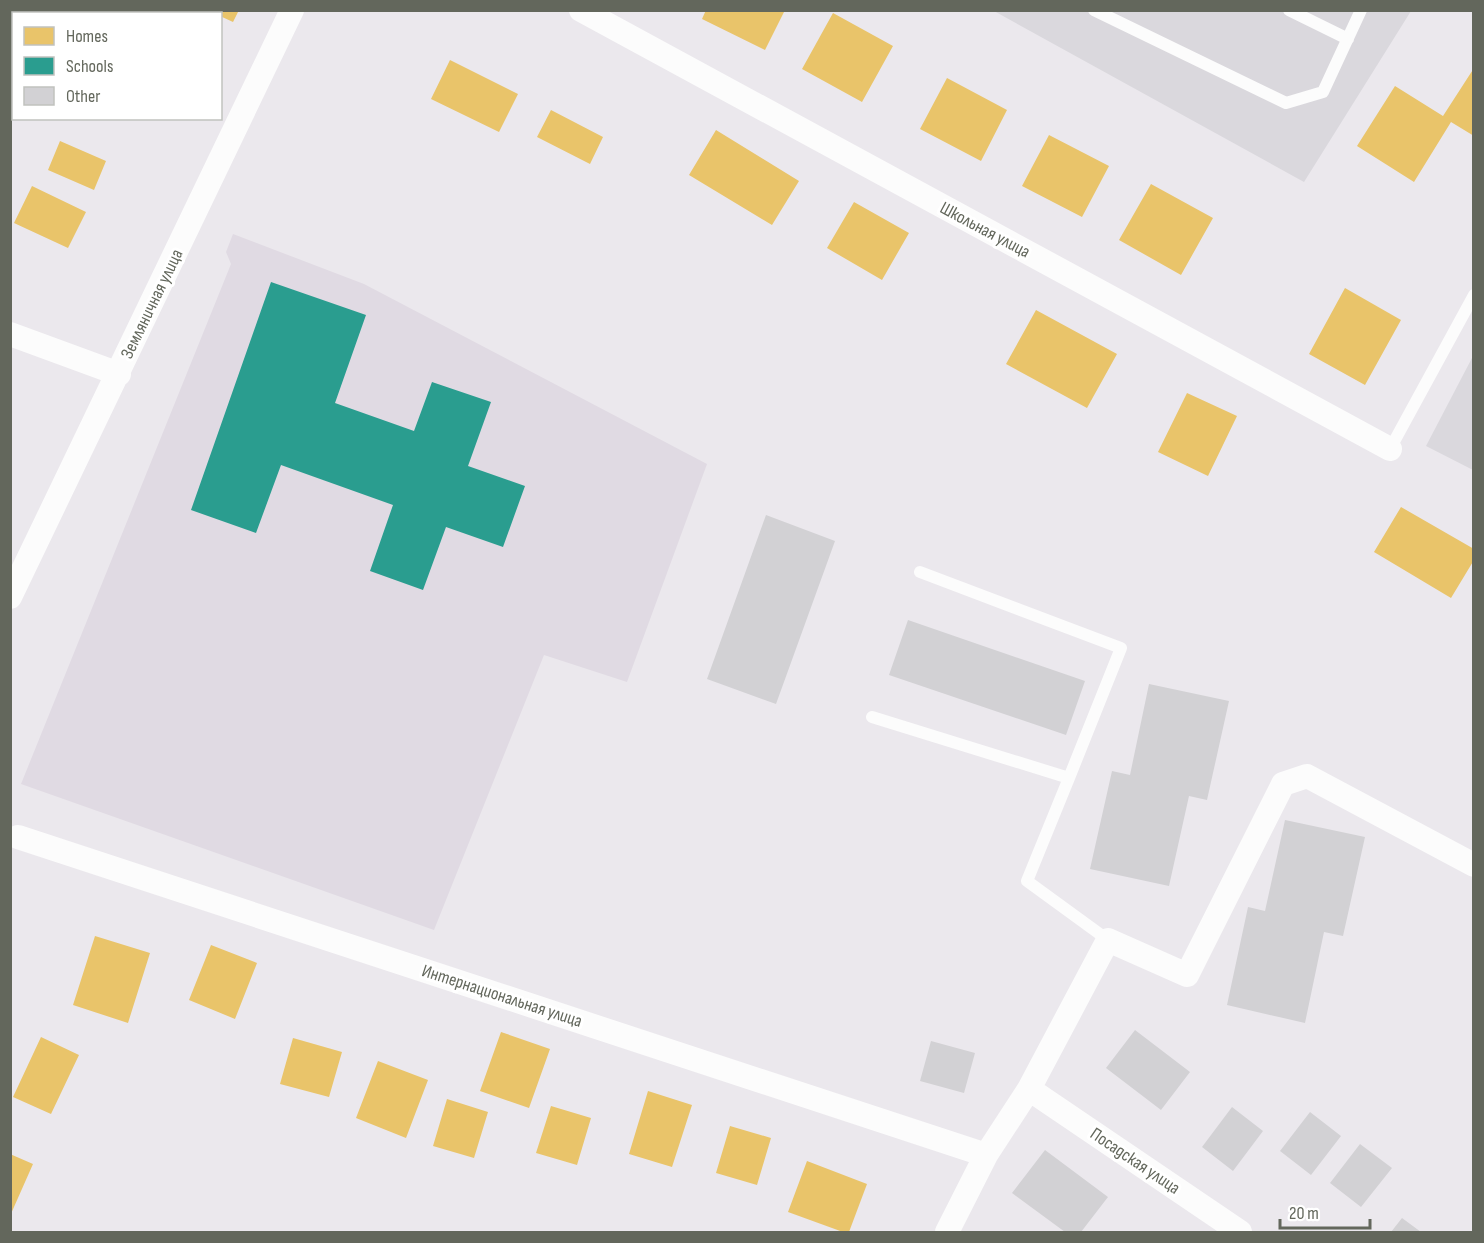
<svg xmlns="http://www.w3.org/2000/svg" width="1484" height="1243" viewBox="0 0 1484 1243" font-family="'Sofia Sans Condensed',sans-serif">
<style>
.industrial{fill:#dad8dd}
.education{fill:#e0dae3}
.homes{fill:#e9c46a}
.schools{fill:#2a9d8f}
.building{fill:#d2d1d4}
.lines{fill:none;stroke-linecap:round;stroke-linejoin:round}
.service{stroke:#fcfcfc;stroke-width:12}
.minor{stroke:#fcfcfc;stroke-width:24}
.labels{text-anchor:middle;dominant-baseline:central;stroke-width:6;stroke-linejoin:round;paint-order:stroke}
.street-label{font-size:18px;fill:#63675c;stroke:#fff}
</style>
<rect width="100%" height="100%" fill="#ebe8ed"/>
<!-- industrial -->
<path class="industrial" d="M994 11H1411L1304 182Z
M1473 356V470L1426 446Z"/>
<!-- education -->
<path class="education" d="M233 234 364 284 707 464 627 682 544 655 434 930 21 784 231 264 226 252Z"/>
<!-- homes -->
<path class="homes" d="M217 10H239L233 22 220 16V14H216Z
M706 10H785L765 50 702 19Z
M833 13 893 46 862 102 802 69Z
M450 60 518 94 499 132 431 99Z
M1474 68V136L1451 122 1414 182 1357 146 1395 86 1443 116Z
M947 78 1007 110 981 161 920 129Z
M551 110 603 137 590 164 537 137Z
M716 130 799 181 772 225 689 175Z
M1049 135 1109 166 1082 217 1022 186Z
M60 141 106 161 94 190 48 170Z
M1151 184 1213 218 1181 275 1119 240Z
M32 186 86 212 68 248 14 223Z
M854 202 909 233 882 280 827 248Z
M1345 288 1401 320 1365 385 1309 354Z
M1036 310 1117 354 1087 408 1006 364Z
M1187 393 1237 416 1208 476 1158 452Z
M1401 507 1474 549V560L1451 598 1374 552Z
M95 936 150 953 128 1023 73 1005Z
M211 945 257 963 235 1019 189 1000Z
M501 1032 550 1049 529 1108 480 1091Z
M41 1037 79 1055 51 1114 13 1097Z
M293 1038 342 1052 329 1097 280 1084Z
M378 1061 428 1080 406 1138 356 1118Z
M648 1091 692 1105 672 1167 629 1154Z
M447 1099 488 1112 474 1158 433 1146Z
M551 1106 591 1118 577 1165 536 1153Z
M730 1126 771 1138 757 1185 716 1173Z
M10 1154 33 1164 10 1216Z
M807 1161 867 1184 849 1232H843L788 1212Z"/>
<!-- schools -->
<path class="schools" d="M271 282 366 315 335 403 414 431 432 382 491 402 468 466 525 486 503 547 446 527 423 590 370 571 393 505 281 465 256 533 191 510Z"/>
<!-- building -->
<path class="building" d="M766 515 835 541 776 704 707 679Z
M908 620 1085 681 1066 735 889 675Z
M1149 684 1229 701 1207 800 1189 796 1169 886 1090 869 1112 771 1130 775Z
M1285 820 1365 837 1343 936 1324 932 1305 1023 1227 1005 1248 907 1265 911Z
M1135 1030 1190 1072 1161 1110 1106 1068Z
M931 1041 975 1053 964 1093 920 1081Z
M1232 1107 1263 1131 1233 1171 1202 1147Z
M1310 1112 1341 1136 1311 1175 1280 1151Z
M1360 1144 1392 1168 1361 1207 1330 1183Z
M1045 1150 1108 1197 1081 1232H1065L1012 1193Z
M1402 1218 1421 1232H1391Z"/>
<g class="lines">
<!-- service -->
<path class="service" d="M1094 10 1286 103 1323 92 1361 10
M1289 10 1348 39
M1390 449 1474 295
M920 572 1121 648 1069 778
M872 717 1069 778 1027 881 1108 940"/>
<!-- minor -->
<path class="minor" d="M581 10 1390 449
M10 334 119 374
M10 597 292 10
M18 837 986 1155
M1029 1089 1240 1232
M947 1232 986 1155 1029 1089 1108 940 1187 975 1283 784 1307 776 1474 865"/>
</g>
<g class="labels">
<!-- street labels -->
<g class="street-label">
<text transform="translate(985 230) rotate(28)">Школьная улица</text>
<text transform="translate(152 304) rotate(-64)">Земляничная улица</text>
<text transform="translate(502 996) rotate(18)">Интернациональная улица</text>
<text transform="translate(1135 1161) rotate(34)">Посадская улица</text>
</g>
</g>
<!-- border -->
<rect width="1484" height="1243" fill="none" stroke="#63675c" stroke-width="24"/>
<!-- legend -->
<rect x="12" y="12" width="210" height="108" fill="#ffffff" stroke="#c1c2be" stroke-width="1.5"/>
<rect x="24" y="27" width="30" height="18" fill="#e9c46a" stroke="#c1c2be" stroke-width="1.5"/>
<text x="66" y="42" font-size="18" fill="#63675c">Homes</text>
<rect x="24" y="57" width="30" height="18" fill="#2a9d8f" stroke="#c1c2be" stroke-width="1.5"/>
<text x="66" y="72" font-size="18" fill="#63675c">Schools</text>
<rect x="24" y="87" width="30" height="18" fill="#d2d1d4" stroke="#c1c2be" stroke-width="1.5"/>
<text x="66" y="102" font-size="18" fill="#63675c">Other</text>
<!-- scale -->
<path d="M1280 1219v9h90v-9" fill="none" stroke="#63675c" stroke-width="3"/>
<text x="1289" y="1219" font-size="18" fill="#63675c" stroke="#ffffff" stroke-width="4.5" paint-order="stroke">20 m</text>
</svg>
